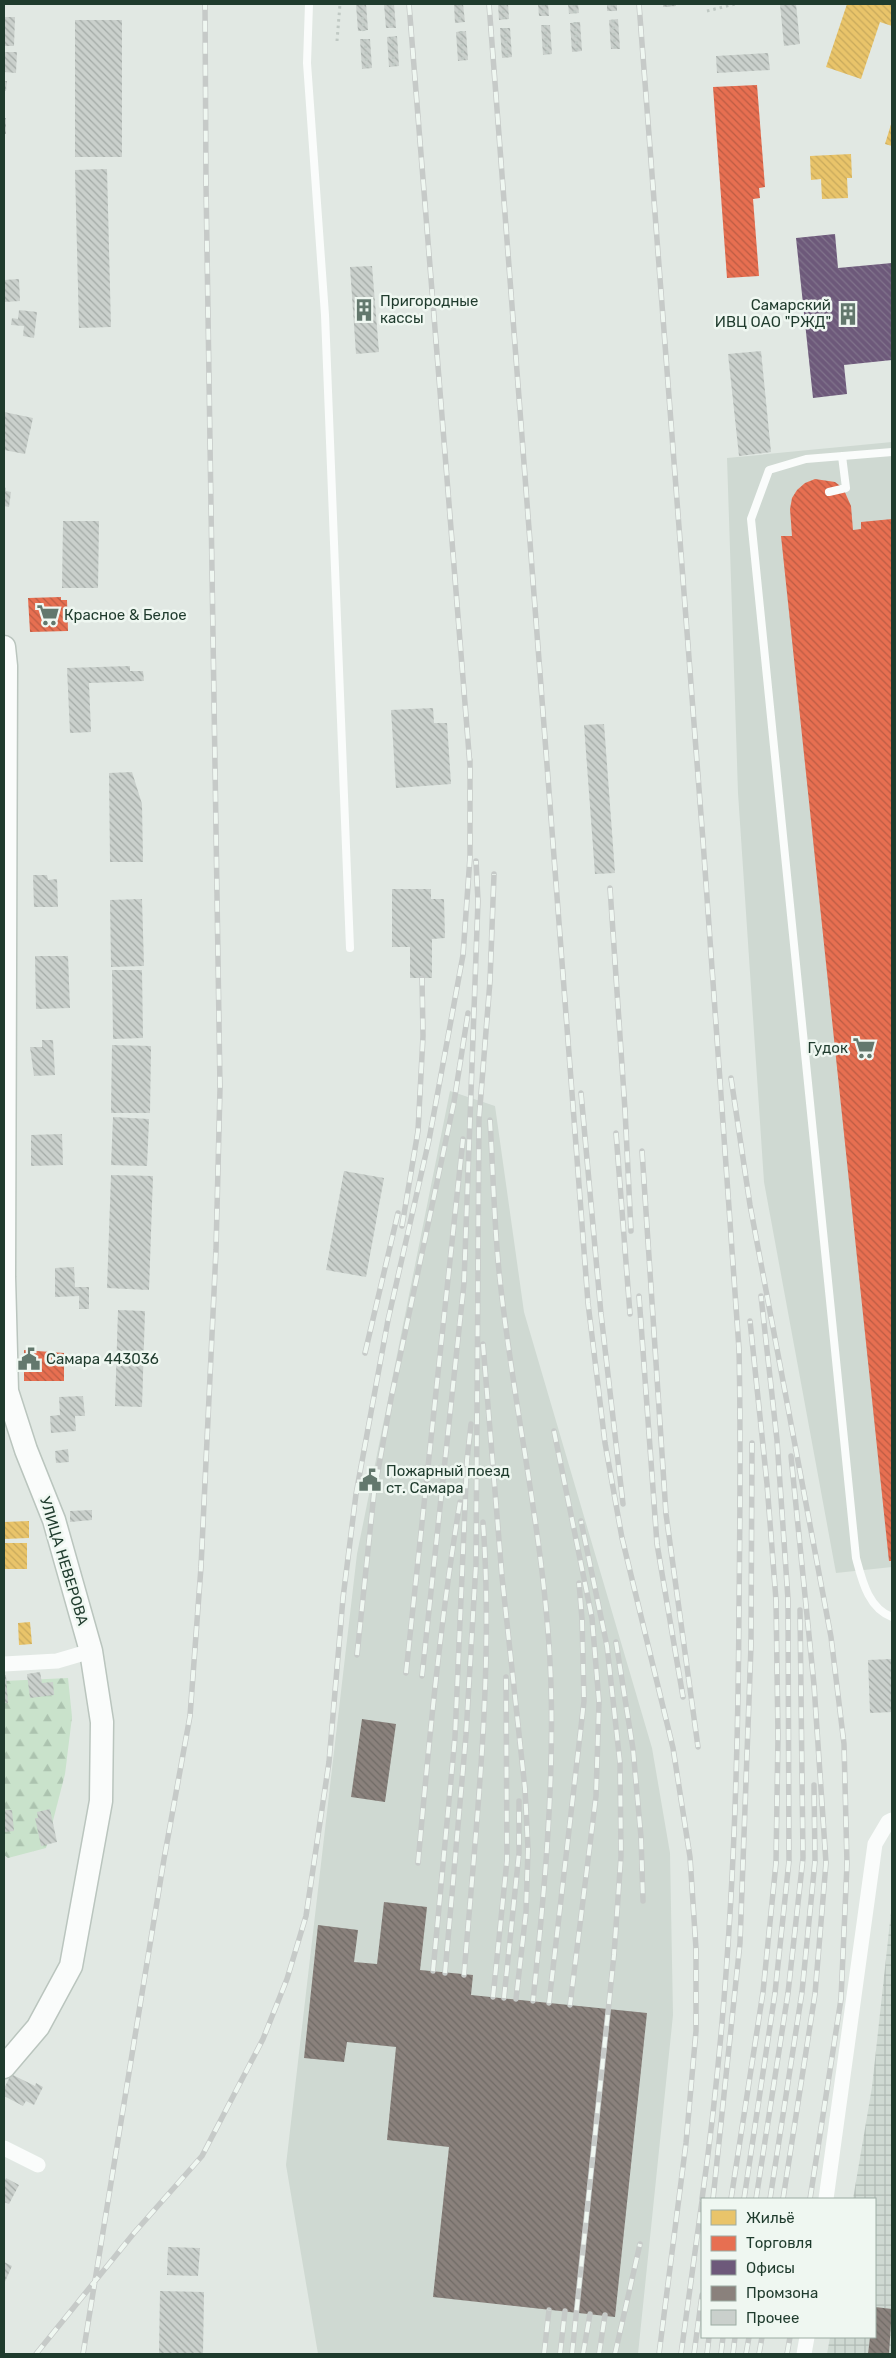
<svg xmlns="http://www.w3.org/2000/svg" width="896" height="2358" viewBox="0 0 896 2358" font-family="Rubik,sans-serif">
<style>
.built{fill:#cfd9d2}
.industrial{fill:url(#industrial-grid)}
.forest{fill:url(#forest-firs)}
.homes{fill:url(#homes-back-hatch)}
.shops{fill:url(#shops-back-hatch)}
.offices{fill:url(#offices-back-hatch)}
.industry{fill:url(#industry-back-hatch)}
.building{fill:url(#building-back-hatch)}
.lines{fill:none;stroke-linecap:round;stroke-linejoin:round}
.secondary-casing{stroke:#bac5be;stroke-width:25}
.path{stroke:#bfc8c3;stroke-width:3;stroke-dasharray:2.5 4;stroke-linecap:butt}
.lane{stroke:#fafcfb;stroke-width:8}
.street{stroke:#fafcfb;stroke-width:15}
.secondary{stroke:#fafcfb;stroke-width:22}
.rail-casing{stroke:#c6cac8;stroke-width:5.5}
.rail{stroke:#eff7f1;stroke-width:4;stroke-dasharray:11;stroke-linecap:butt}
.labels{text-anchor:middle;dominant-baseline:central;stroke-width:5;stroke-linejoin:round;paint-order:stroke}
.poi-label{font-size:15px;fill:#1f3b2d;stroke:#eff7f1;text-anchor:start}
.street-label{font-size:15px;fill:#1f3b2d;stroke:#eff7f1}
</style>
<defs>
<pattern id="industrial-grid" width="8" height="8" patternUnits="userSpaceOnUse" patternTransform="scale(1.25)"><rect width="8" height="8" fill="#cfd9d2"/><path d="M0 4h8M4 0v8" fill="none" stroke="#b1bbb5"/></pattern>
<pattern id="forest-firs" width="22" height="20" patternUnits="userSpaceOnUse" patternTransform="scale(1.25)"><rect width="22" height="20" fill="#c9e2cb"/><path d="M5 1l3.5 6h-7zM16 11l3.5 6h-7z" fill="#acc3af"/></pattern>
<pattern id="homes-back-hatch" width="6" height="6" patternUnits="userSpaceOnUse" patternTransform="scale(1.25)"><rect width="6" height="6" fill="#e9c46a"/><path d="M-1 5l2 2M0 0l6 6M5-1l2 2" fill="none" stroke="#c7a95c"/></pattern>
<pattern id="shops-back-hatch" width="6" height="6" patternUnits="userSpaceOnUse" patternTransform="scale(1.25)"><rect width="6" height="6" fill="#e76f51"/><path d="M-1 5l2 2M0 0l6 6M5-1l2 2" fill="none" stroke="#bb5c44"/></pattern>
<pattern id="offices-back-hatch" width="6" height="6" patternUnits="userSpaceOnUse" patternTransform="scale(1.25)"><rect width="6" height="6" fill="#6d597a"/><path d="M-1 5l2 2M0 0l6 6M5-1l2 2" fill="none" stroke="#81748c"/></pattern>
<pattern id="industry-back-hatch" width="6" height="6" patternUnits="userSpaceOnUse" patternTransform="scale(1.25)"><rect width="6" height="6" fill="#8a817c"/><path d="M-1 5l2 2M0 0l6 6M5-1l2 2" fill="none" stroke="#706b66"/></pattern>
<pattern id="building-back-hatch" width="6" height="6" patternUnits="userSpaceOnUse" patternTransform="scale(1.25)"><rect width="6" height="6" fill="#cad0cc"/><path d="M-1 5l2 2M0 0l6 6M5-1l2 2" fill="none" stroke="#a3aaa6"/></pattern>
</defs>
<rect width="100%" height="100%" fill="#e1e8e3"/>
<!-- built -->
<path class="built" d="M892 442V1567L836 1573 764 1182 738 793 727 458Z
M450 1091 495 1106 524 1312 652 1748 670 1853 673 2015 638 2354H318L286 2165 357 1554Z"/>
<!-- industrial -->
<path class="industrial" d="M892 1903V2354H827L830 2337H875V2199H853L872 2087Z"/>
<!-- forest -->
<path class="forest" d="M68 1678 72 1717 65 1774 46 1848 8 1858 4 1855V1681Z"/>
<!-- homes -->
<path class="homes" d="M847 4H892V26L880 22 861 79 826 67Z
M892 121V146L885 144Z
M851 154 852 178H847L848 198 822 199 821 179 811 180 810 156Z
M29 1521V1538L4 1539V1522Z
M4 1543H27V1569H4Z
M30 1622 32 1644 19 1645 18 1623Z"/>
<!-- shops -->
<path class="shops" d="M757 85 765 187 759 188 760 198 753 199 759 276 727 278 713 87Z
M815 479 835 482 843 488 851 506 853 530 861 529V522L892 519V1561H889L781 536H792L790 509 792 498 797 490 805 483Z
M61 597V600H67L68 631 30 632 28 598Z
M24 1350 64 1353V1381H24Z"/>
<!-- offices -->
<path class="offices" d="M835 234 838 268 892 263V360L844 365 847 394 813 398 796 238Z"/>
<!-- industry -->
<path class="industry" d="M362 1719 396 1724 385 1802 351 1797Z
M384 1902 427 1907 420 1970 473 1975 471 1995 647 2013 615 2317 433 2297 449 2147 387 2140 396 2047 347 2042 344 2062 304 2058 318 1925 358 1930 354 1962 377 1964Z
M875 2307 892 2309 889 2354H868L870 2337H875Z"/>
<!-- building -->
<path class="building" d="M356 4H366L368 30 358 31Z
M384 4H394L396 28H386Z
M454 4H463L465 22 455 23Z
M498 4H508L509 19 499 20Z
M538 4H548L549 16H539Z
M568 4H578L579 13 569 14Z
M607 4H617V11H607Z
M663 4H676V6L663 7Z
M780 4H796L800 44 784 46Z
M4 17H15L14 46H4Z
M618 19 620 49H611L609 20Z
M75 20H122V157H75Z
M580 22 582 51 572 52 570 23Z
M541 25H550L552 54 543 55Z
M500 28H510L512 57 502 58Z
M466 31 468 60 458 61 456 32Z
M397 36 399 66 389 67 387 37Z
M360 39H370L372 68 362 69Z
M4 52H17L16 73 4 72Z
M768 53 770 70 717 73 716 56Z
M4 81H7L6 91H4Z
M4 118H6V134H4Z
M107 169 111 327 79 328 75 170Z
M372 266 379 352 356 354 350 267Z
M19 279 20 301 4 302V280Z
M19 310 37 312 34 338 23 336 24 326 11 325 12 318 18 319Z
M761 351 771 452 739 456 728 354Z
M4 412 33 418 25 454 4 450Z
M4 487 6 488V491L11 492 9 507 4 506Z
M63 521H99L98 588H62Z
M130 666V671H143L144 681 89 683 91 732 70 733 67 668Z
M433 708 434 723H447L451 784 396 788 391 710Z
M604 724 615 873 595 874 584 725Z
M132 772 142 804 143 862H110L109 773Z
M33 875H47L48 880 57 879 58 907H34Z
M392 889H431V899H444L445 938 432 939V978H410V947H392Z
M142 899 144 966 111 967 110 900Z
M35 956H68L70 1008 36 1009Z
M112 970H142L143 1038 113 1039Z
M42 1040H53L55 1075 34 1076 30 1047H42Z
M112 1045 151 1046 150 1113H111Z
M113 1117 149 1119 147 1166 111 1165Z
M62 1134 63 1165 31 1166V1135Z
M344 1171 384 1178 366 1277 326 1270Z
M111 1175 153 1176 149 1290 107 1288Z
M74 1267 75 1287H89V1309H79V1296L55 1297V1268Z
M118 1310 145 1311 142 1407 115 1406Z
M83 1396 85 1416H75L76 1431 51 1433 50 1416 60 1415 59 1397Z
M68 1449 69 1462 56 1463 55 1451Z
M92 1510V1520L70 1522V1511Z
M892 1659V1712L870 1713 868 1660Z
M40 1672 42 1683 53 1682 54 1695 30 1698 27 1674Z
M4 1675H6L8 1703H4Z
M50 1809 57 1842 41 1846 35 1818H38L37 1812Z
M4 1810H12L14 1831 4 1832Z
M11 2074 35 2086 36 2083 43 2087 34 2105 26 2101 23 2106 4 2096V2089Z
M6 2178 19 2185 9 2204 4 2202V2183Z
M168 2247 200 2248 198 2276 167 2275Z
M4 2262 12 2266 4 2284Z
M160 2291 204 2292 203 2354H159Z"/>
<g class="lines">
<defs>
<path id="secondary" d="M4 647 6 666 4 1277 7 1391 26 1450 54 1520 91 1651 102 1722 101 1801 71 1966 38 2027 4 2067"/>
</defs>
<!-- secondary casing -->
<use href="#secondary" class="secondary-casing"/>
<!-- path -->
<path class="path" d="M361 4 364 31
M390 4 392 28
M459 4 460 22
M503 4 504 19
M543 4 544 16
M574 4 575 14
M612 4 613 11
M669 4 670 7
M707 11 735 4
M613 20 615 49
M575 22 577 52
M545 25 547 54
M505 28 507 57
M461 31 463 60
M392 37 394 66
M365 39 367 69
M337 41 340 4"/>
<!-- lane -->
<path class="lane" d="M309 4 307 63 325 315 350 948
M892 452 806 459 769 470 751 519 856 1558C862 1580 868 1608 892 1617
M829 492 846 488 842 456"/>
<!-- street -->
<path class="street" d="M4 1664 57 1661 91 1651
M4 2148 38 2165
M826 2199 875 1844 888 1822 892 1820
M804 2354 807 2337"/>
<!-- secondary -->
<use href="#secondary" class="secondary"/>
<defs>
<path id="rail" d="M409 4 470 766
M489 4 588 1303 605 1443 622 1538 673 1748 690 1857 696 1949V2031L686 2143 659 2354
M639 4 703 841 739 1349C741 1435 740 1520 739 1606 738 1804 730 2002 702 2199
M610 888 625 1110 631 1231
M731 1078 750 1205 831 1637 844 1744 847 1864 841 1999 810 2199
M581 1093 601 1314 623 1504
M490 1120C493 1170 494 1221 499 1271 513 1410 547 1546 551 1686 554 1791 544 1896 533 2001
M616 1133 630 1314
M642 1151 666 1514 698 1747
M402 1226 418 1131 423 1036 422 978
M639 1296 657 1544 683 1697
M483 1344 502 1577 525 1789 528 1849 526 1912 516 1999
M365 1353 398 1213
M554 1431 592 1618 599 1702 596 1796 570 2005
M616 1642 633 1749 641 1837 643 1901
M357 1655 374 1493 391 1399 454 1102 468 1013
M406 1673 463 1139
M422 1676 464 1283 478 901 476 861
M418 1863C429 1742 440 1622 460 1502
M433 1971 455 1737 467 1460 471 1424
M445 1973 466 1735 476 1564 479 1119 490 981 494 874
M464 1975C476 1825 494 1673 483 1522
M493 1997 507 1860 506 1677
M504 1998 519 1853V1801
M549 2003 584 1701 582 1619 579 1583
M713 2199 740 1943 751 1646 752 1443
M731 2199 763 1992 776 1863 778 1736 776 1600 767 1484 750 1321
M744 2199 775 1993 789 1861 788 1599 777 1440 761 1296
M756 2199 788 1993 803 1858 800 1610
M770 2199 802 1992 815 1861 814 1785
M783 2199 815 1994 826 1863 814 1685 791 1456
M36 2354 134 2233 202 2156 263 2039 287 1979 306 1916 329 1762 343 1598 356 1494 388 1320 429 1140 463 955 470 857V760
M83 2354 164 1859 190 1716 201 1567 216 1250 220 1088 206 184 205 4
M544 2354 549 2310
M560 2354 565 2311
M572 2354 614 1955 621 1856 620 1763 607 1646 581 1521
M583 2354 590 2314
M599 2354 605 2315
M615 2354 640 2244
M681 2354 702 2201
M694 2354 702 2295
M707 2354 709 2337
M721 2354 723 2337
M733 2354 735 2337
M746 2354 749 2337
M759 2354 762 2337
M787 2354 790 2337"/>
</defs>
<!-- rail casing -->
<use href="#rail" class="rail-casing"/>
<!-- rail -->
<use href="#rail" class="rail"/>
</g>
<!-- icons -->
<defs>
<symbol id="building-bare" viewBox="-9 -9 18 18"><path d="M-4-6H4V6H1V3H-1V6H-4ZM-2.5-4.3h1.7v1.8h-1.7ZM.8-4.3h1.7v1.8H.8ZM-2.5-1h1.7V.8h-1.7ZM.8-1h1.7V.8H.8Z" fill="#63786d" stroke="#eff7f1" stroke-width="2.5" paint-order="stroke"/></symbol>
<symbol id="supermarket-bare" viewBox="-9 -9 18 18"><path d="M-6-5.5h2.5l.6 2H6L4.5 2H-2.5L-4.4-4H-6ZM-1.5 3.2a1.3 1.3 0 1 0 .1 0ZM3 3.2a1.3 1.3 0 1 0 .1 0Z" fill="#63786d" stroke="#eff7f1" stroke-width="2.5" paint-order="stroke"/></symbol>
<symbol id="civic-bare" viewBox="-9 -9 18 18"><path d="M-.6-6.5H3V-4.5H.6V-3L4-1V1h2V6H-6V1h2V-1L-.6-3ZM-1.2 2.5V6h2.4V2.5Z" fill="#63786d" stroke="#eff7f1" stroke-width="2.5" paint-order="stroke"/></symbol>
</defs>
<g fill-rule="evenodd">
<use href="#building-bare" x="348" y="294" width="32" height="32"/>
<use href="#building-bare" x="832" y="298" width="32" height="32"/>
<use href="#supermarket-bare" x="32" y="599" width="32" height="32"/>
<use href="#supermarket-bare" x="848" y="1032" width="32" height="32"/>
<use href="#civic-bare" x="13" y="1343" width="32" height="32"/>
<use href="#civic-bare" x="354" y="1464" width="32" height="32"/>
</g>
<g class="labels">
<!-- poi labels -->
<g class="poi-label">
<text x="380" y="301">Пригородные<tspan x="380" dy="17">кассы</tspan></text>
<text x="831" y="305" text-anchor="end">Самарский<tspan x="831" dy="17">ИВЦ ОАО "РЖД"</tspan></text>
<text x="64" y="615">Красное &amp; Белое</text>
<text x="848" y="1048" text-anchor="end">Гудок</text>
<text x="46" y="1359">Самара 443036</text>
<text x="386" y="1471">Пожарный поезд<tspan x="386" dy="17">ст. Самара</tspan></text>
</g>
<!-- street labels -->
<g class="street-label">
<text transform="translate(64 1561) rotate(73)">УЛИЦА НЕВЕРОВА</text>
</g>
</g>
<!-- border -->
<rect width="896" height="2358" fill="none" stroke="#1f3b2d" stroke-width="10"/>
<!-- legend -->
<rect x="701" y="2198" width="175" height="140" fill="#eff7f1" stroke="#9caca3"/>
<rect x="711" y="2210" width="25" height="15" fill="#e9c46a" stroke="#9caca3"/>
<text x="746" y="2223" font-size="15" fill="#1f3b2d">Жильё</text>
<rect x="711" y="2236" width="25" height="15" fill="#e76f51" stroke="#9caca3"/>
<text x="746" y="2248" font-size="15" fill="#1f3b2d">Торговля</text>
<rect x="711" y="2260" width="25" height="15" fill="#6d597a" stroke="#9caca3"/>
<text x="746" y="2273" font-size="15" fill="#1f3b2d">Офисы</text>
<rect x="711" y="2286" width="25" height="15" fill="#8a817c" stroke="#9caca3"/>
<text x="746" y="2298" font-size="15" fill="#1f3b2d">Промзона</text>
<rect x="711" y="2310" width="25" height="15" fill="#cad0cc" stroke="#9caca3"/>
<text x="746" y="2323" font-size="15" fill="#1f3b2d">Прочее</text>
</svg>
